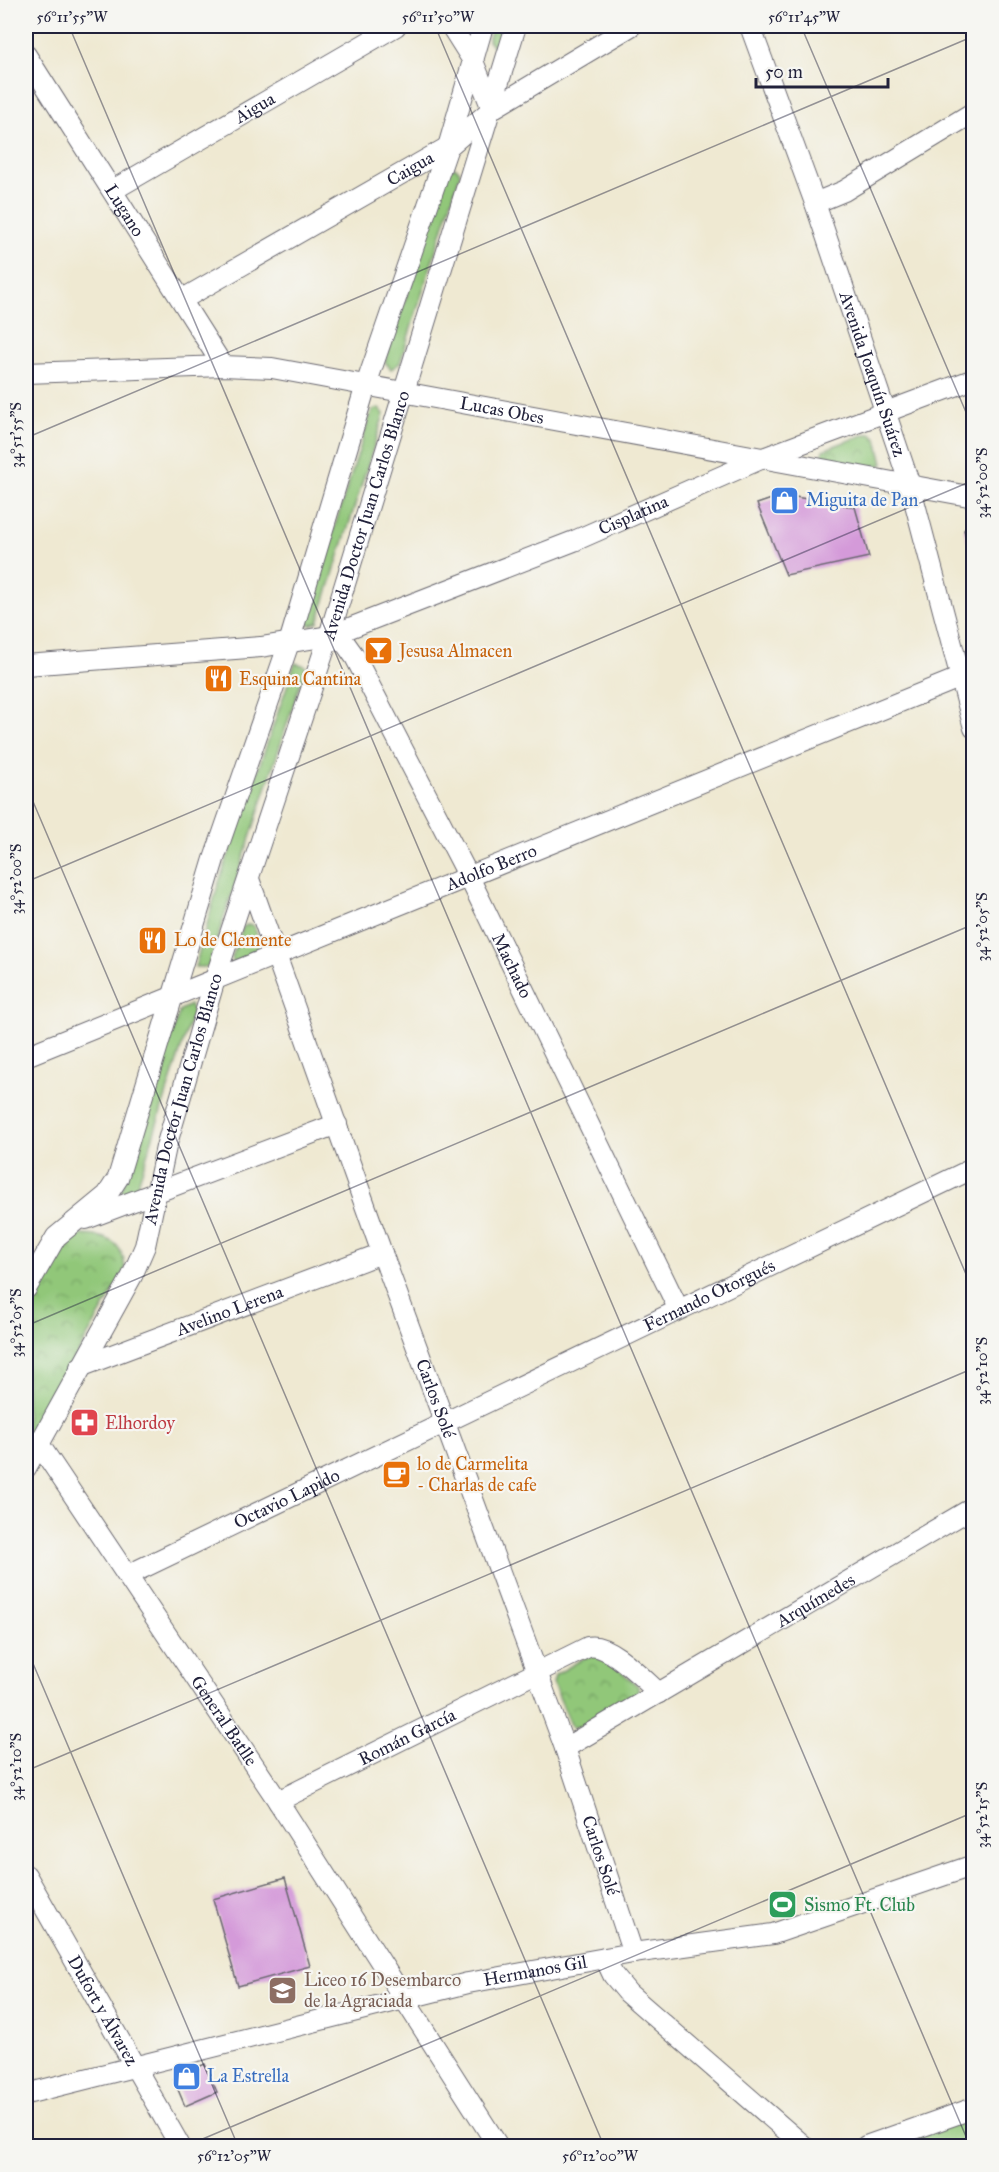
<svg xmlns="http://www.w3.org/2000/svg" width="999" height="2172" viewBox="0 0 999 2172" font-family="'IM FELL Great Primer',serif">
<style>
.grass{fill:#91c779;stroke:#5a745a;stroke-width:1.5}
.park{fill:url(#park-crowns);stroke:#5a745a;stroke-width:1.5}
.building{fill:#d49ad9}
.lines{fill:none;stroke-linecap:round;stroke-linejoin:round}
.minor-casing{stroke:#6a6870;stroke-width:22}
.minor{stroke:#fff;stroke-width:20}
.ticks{fill:none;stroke:#22223b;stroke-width:1.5;stroke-opacity:0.45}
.labels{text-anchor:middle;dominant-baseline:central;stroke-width:4.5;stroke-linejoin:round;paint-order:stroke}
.street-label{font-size:18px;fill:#22223b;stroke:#f6f6f2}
.shop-label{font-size:18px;fill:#366cbe;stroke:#f6f6f2;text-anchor:start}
.food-label{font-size:18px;fill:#c56008;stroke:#f6f6f2;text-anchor:start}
.health-label{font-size:18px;fill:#be3a42;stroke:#f6f6f2;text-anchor:start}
.leisure-label{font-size:18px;fill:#27864d;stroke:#f6f6f2;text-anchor:start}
.education-label{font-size:18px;fill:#785e54;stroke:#f6f6f2;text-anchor:start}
.neatline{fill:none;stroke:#22223b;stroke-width:2}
.ticks-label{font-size:15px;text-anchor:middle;fill:#22223b}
</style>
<defs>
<pattern id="park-crowns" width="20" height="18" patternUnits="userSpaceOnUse" patternTransform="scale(1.5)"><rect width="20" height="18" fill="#91c779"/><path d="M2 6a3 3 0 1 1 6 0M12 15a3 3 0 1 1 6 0" fill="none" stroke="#76a164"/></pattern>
</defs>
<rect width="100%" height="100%" fill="#f6f6f2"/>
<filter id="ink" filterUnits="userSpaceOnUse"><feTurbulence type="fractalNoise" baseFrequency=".0167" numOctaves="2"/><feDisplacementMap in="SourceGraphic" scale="12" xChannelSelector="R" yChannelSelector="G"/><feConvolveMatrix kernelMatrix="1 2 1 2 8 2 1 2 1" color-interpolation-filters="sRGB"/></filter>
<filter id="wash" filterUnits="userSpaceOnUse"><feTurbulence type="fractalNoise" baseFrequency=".008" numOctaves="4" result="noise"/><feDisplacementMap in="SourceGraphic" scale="24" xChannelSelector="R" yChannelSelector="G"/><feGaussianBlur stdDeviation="1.35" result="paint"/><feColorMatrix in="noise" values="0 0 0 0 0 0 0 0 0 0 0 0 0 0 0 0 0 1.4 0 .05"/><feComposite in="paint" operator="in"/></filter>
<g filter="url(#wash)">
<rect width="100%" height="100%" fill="#efe9d2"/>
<!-- grass -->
<path class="grass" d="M493 26H506L501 42 494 47 488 41Z
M454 167 459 170 460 174 400 363 391 369 385 362 447 171Z
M379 408 384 414 318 622 310 625 305 619 372 410Z
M295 663 306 666 208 967H195L218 885Z
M249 924 254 926 261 948 260 952 238 964 233 962 232 957 243 927Z
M190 1005 193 1011 135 1193 123 1195 121 1192 180 1010Z
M973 2113V2146H884Z"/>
<!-- park -->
<path class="park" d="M866 434H871L877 439 883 464 871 470 822 458 823 450Z
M81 1235C107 1235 124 1241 125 1271L26 1443V1304L59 1246 66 1240Z
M602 1655 638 1686V1692L583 1727H572L553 1683 555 1675 586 1657Z"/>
<g id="blocks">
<!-- building -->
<path class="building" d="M783 495 855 507 869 557 786 575 757 504Z
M966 527H974V561L964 530Z
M285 1878 310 1966 238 1986 213 1899Z
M205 2064 217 2092 185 2106 173 2078Z"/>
</g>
</g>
<g filter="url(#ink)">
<use href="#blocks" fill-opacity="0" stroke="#6a6870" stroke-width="1.5"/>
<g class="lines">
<defs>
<g id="minor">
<path d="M451 26 473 61 492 109"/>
<path id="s1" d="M750 26 815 203 910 485 974 728"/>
<path id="s2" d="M26 55 223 366"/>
<path id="s3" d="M113 190 396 26"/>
<path d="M815 203 844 191 974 112"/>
<path id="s4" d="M183 299 448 147 492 109 631 26"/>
<path id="s5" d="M26 373 223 366 272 368 974 497"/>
<path id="s6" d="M329 636 345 643 355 657 469 877 678 1308"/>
<path id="s7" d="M26 665 261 647 329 636 574 541 763 458 974 379"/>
<path id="s8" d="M249 879 382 1253 565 1748 633 1953"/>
<path id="s9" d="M26 1056 959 678"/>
<path d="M86 1219 337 1124"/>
<path d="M26 1289 56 1237 107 1195 118 1178 214 859 289 643 366 385 448 147 483 26"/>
<path id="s10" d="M80 1367 382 1253"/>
<path id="s11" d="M39 1444 278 1801 498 2146"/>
<path id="s12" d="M26 1468 132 1276 145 1246 166 1147 215 979 329 636 516 26"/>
<path id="s13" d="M128 1575 974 1168"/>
<path id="s14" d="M565 1748 974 1507"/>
<path id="s15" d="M278 1801 588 1647C609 1642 643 1679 659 1693"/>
<path id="s16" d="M26 1875 180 2146"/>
<path d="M605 1958 613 1975 628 1993 804 2146"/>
<path id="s17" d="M26 2094 468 1983 633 1953 773 1934 974 1865"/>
<path d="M866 2146 974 2108"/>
</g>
</defs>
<!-- minor casing -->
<use href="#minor" class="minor-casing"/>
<!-- minor -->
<use href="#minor" class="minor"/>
</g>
</g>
<!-- ticks -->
<path class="ticks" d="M69 26 970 2146M435 26 974 1293M801 26 974 431M26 438 974 36M26 785 604 2146M26 882 974 480M26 1326 974 924M26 1647 238 2146M26 1771 974 1368M186 2146 974 1812"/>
<!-- icons -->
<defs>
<symbol id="shop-square" viewBox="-11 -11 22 22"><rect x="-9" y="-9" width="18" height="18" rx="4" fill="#3f7fe0" stroke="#f6f6f2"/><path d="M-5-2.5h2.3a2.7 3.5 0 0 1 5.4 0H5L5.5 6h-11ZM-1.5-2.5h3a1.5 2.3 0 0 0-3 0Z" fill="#fff"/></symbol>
<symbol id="bar-square" viewBox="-11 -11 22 22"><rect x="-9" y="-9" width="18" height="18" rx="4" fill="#e8710a" stroke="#f6f6f2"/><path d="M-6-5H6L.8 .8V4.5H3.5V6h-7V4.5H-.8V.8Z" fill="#fff"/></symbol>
<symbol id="restaurant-square" viewBox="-11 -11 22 22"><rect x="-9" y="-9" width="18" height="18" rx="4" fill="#e8710a" stroke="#f6f6f2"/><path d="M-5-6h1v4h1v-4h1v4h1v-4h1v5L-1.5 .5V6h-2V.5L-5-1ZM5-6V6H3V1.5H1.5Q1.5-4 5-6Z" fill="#fff"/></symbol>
<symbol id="pharmacy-square" viewBox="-11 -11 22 22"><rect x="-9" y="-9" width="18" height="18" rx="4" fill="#e0444e" stroke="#f6f6f2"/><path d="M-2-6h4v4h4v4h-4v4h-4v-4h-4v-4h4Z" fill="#fff"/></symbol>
<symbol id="cafe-square" viewBox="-11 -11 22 22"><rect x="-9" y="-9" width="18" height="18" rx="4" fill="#e8710a" stroke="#f6f6f2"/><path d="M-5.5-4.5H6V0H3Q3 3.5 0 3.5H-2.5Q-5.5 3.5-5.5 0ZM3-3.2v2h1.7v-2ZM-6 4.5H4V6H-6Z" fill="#fff"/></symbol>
<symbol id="stadium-square" viewBox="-11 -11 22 22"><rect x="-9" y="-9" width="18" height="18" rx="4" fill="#2e9e5b" stroke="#f6f6f2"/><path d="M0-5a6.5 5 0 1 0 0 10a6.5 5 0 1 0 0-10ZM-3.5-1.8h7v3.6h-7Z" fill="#fff"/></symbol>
<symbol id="school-square" viewBox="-11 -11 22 22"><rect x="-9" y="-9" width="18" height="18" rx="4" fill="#8d6e63" stroke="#f6f6f2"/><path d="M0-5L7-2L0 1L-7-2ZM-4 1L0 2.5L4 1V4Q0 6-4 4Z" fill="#fff"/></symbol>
</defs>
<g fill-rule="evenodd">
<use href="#shop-square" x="768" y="484" width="33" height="33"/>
<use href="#bar-square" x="362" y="634" width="33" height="33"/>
<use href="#restaurant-square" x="202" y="662" width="33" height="33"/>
<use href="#restaurant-square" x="136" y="924" width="33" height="33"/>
<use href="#pharmacy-square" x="68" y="1406" width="33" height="33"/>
<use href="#cafe-square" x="380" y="1458" width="33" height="33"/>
<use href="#stadium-square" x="766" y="1888" width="33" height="33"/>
<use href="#school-square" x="266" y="1974" width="33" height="33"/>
<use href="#shop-square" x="170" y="2060" width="33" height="33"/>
</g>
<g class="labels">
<!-- street labels -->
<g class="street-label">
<text stroke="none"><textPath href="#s3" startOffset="164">Aigua</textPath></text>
<text stroke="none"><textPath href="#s4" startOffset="262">Caigua</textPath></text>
<text stroke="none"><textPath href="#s2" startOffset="184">Lugano</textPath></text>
<text stroke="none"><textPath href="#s1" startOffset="369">Avenida Joaquín Suárez</textPath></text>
<text stroke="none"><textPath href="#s5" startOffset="480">Lucas Obes</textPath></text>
<text stroke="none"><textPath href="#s12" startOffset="1016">Avenida Doctor Juan Carlos Blanco</textPath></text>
<text stroke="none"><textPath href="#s7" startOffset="632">Cisplatina</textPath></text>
<text stroke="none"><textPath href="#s9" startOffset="502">Adolfo Berro</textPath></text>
<text stroke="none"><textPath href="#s6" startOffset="381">Machado</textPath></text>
<text stroke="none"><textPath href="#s12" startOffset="404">Avenida Doctor Juan Carlos Blanco</textPath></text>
<text stroke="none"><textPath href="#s13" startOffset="645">Fernando Otorgués</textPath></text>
<text stroke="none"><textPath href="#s10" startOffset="160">Avelino Lerena</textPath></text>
<text stroke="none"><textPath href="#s8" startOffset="552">Carlos Solé</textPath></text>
<text stroke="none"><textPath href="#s13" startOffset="176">Octavio Lapido</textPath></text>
<text stroke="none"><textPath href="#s14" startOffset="291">Arquímedes</textPath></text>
<text stroke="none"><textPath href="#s11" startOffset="333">General Batlle</textPath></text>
<text stroke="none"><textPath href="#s15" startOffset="144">Román García</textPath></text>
<text stroke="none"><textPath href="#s8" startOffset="1038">Carlos Solé</textPath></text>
<text stroke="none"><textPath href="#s17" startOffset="524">Hermanos Gil</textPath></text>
<text stroke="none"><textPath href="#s16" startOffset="156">Dufort y Álvarez</textPath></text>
</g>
<!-- shop labels -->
<g class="shop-label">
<text x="806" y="500">Miguita de Pan</text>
<text x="207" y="2076">La Estrella</text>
</g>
<!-- food labels -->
<g class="food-label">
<text x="399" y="651">Jesusa Almacen</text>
<text x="239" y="679">Esquina Cantina</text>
<text x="174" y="940">Lo de Clemente</text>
<text x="417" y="1464">lo de Carmelita<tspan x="417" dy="21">- Charlas de cafe</tspan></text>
</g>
<!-- health labels -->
<g class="health-label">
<text x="105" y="1423">Elhordoy</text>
</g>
<!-- leisure labels -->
<g class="leisure-label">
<text x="804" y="1905">Sismo Ft. Club</text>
</g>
<!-- education labels -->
<g class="education-label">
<text x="304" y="1980">Liceo 16 Desembarco<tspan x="304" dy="21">de la Agraciada</tspan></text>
</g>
</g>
<!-- margin -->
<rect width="999" height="2172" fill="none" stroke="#f6f6f2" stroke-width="66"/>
<!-- scale -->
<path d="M756 78v9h132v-9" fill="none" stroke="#22223b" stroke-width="3"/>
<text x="765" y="78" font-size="18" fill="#22223b" stroke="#f6f6f2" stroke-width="4.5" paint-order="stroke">50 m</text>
<rect x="33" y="33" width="933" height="2106" class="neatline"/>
<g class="ticks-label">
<text x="72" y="22">56°11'55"W</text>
<text x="438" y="22">56°11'50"W</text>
<text x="804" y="22">56°11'45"W</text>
<text transform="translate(16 435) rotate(-90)" y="5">34°51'55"S</text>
<text transform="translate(982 483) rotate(-90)" y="5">34°52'00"S</text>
<text transform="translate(16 879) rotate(-90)" y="5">34°52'00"S</text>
<text transform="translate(982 927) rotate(-90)" y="5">34°52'05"S</text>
<text transform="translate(16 1323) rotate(-90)" y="5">34°52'05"S</text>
<text transform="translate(982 1371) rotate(-90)" y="5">34°52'10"S</text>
<text transform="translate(16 1767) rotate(-90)" y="5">34°52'10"S</text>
<text transform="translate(982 1815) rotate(-90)" y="5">34°52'15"S</text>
<text x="234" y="2161">56°12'05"W</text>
<text x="600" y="2161">56°12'00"W</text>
</g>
</svg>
